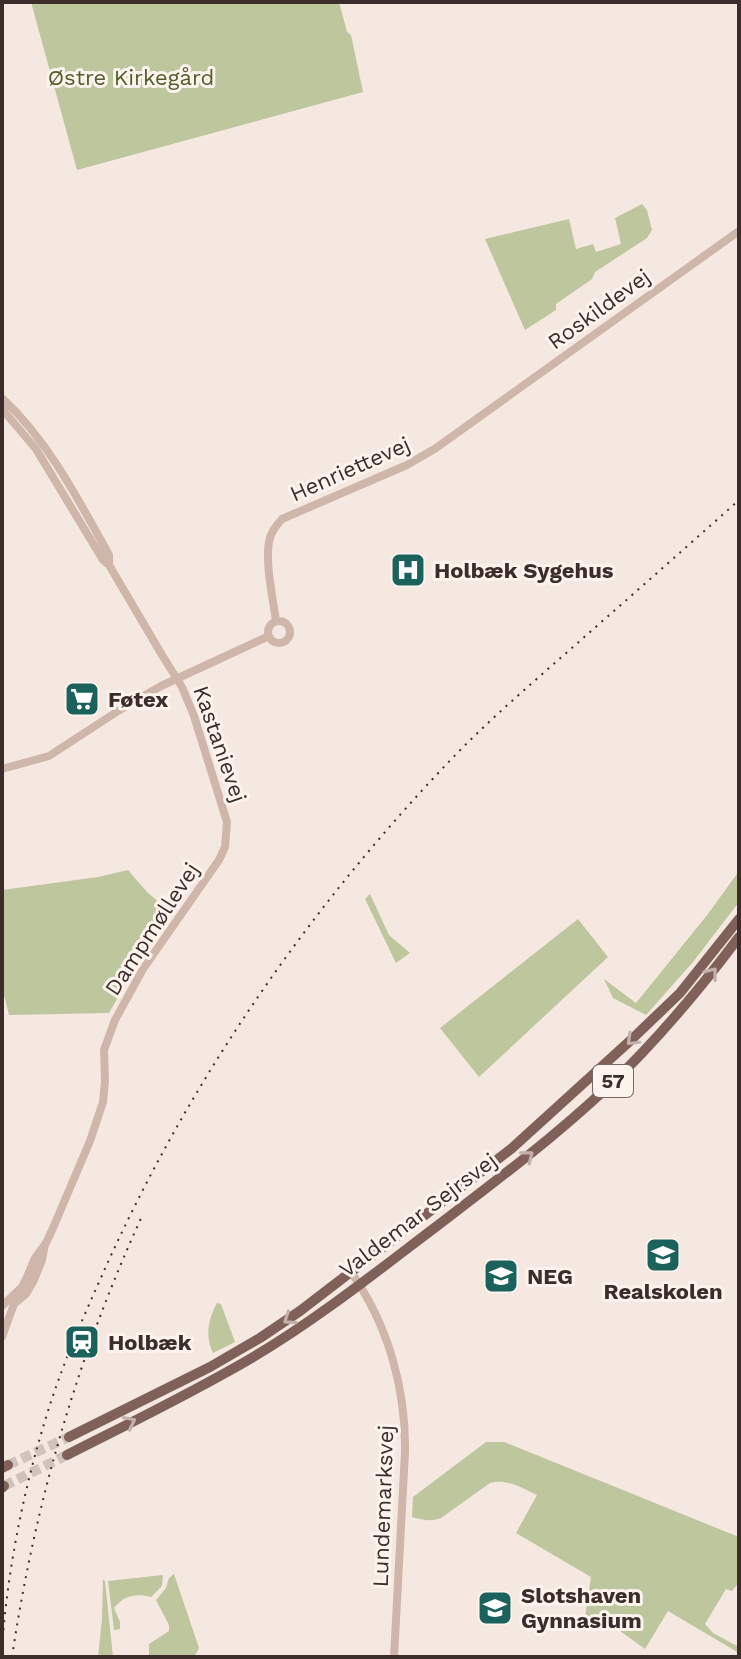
<svg xmlns="http://www.w3.org/2000/svg" width="741" height="1659" viewBox="0 0 741 1659" font-family="'Work Sans',sans-serif">
<style>
.green{fill:#bec69d}
.lines{fill:none;stroke-linecap:round;stroke-linejoin:round}
.primary-tunnel{stroke:#d0c3bc;stroke-width:10;stroke-dasharray:10 5;stroke-linecap:butt}
.tertiary{stroke:#cfb6aa;stroke-width:8}
.primary{stroke:#7f615a;stroke-width:10}
.rail{stroke:#3c2d2a;stroke-width:2;stroke-dasharray:2 6;stroke-linecap:butt}
.oneway{stroke:#c4b1ab}
.labels{text-anchor:middle;dominant-baseline:central;stroke-width:6;stroke-linejoin:round;paint-order:stroke}
.shield{fill:#fcf3ed;stroke:#766864;stroke-width:2}
.shield-label{font-size:20px;font-weight:bold;fill:#3c2d2a}
.park-label{font-size:22px;fill:#515d2b;stroke:#fcf3ed}
.street-label{font-size:22px;fill:#3c2d2a;stroke:#fcf3ed}
.poi-label{font-size:22px;font-weight:bold;fill:#3c2d2a;stroke:#fcf3ed;text-anchor:start}
</style>
<rect width="100%" height="100%" fill="#f5e8e0"/>
<!-- green -->
<path class="green" d="M31 2H339L347 32 351 35 363 92 77 170Z
M642 204 647 210 652 230 647 238 595 272 592 279 556 304V310L525 330 485 239 569 219 576 249 593 244 596 252 621 244 615 218Z
M128 870 147 892 168 910 109 1013 9 1015 2 987V890L98 877Z
M739 871V902L693 962 646 1015 613 998 604 979 636 1003 708 914Z
M370 894 389 935 410 953 396 963 365 899Z
M578 919 608 957 479 1077 440 1028Z
M217 1303 221 1304 235 1342 213 1353C205 1336 208 1320 217 1303Z
M486 1442H504L739 1537V1582L732 1591 726 1589 705 1624 713 1633 739 1647V1653L668 1611 645 1649 598 1615 590 1626 584 1624 591 1577 516 1533 537 1495C522 1488 507 1478 490 1483L441 1518C430 1522 423 1520 412 1517L413 1497Z
M174 1574 199 1648 194 1657H149V1644L169 1631V1625L156 1600 166 1588 169 1578Z
M163 1575 162 1586 151 1597C136 1593 124 1595 114 1608L120 1622V1629L114 1630 108 1581Z
M103 1579 105 1581 113 1657H98L102 1619Z"/>
<g class="lines">
<!-- primary-tunnel -->
<path class="primary-tunnel" d="M8 1465 69 1437
M4 1486 67 1455"/>
<!-- tertiary -->
<path class="tertiary" d="M2 398C49 442 78 499 109 555V565
M2 409 36 449 103 560 109 565 162 655 182 687 194 716 227 822 225 847 219 860 143 969 115 1020 104 1050 105 1081 103 1102 90 1141 53 1228 46 1243 35 1258 27 1277 22 1287 2 1306
M276 621C273 599 265 563 269 542 270 533 276 526 282 519L407 465 436 448 739 231
M268 632a11 11 0 1 1 22 0a11 11 0 1 1-22 0Z
M2 769 49 756 118 711 161 686 269 636
M351 1272C388 1325 406 1388 405 1452L394 1657
M2 1337 14 1304 26 1294 34 1280 42 1260 45 1244"/>
<!-- primary -->
<path class="primary" d="M69 1437 210 1367 260 1338 300 1311 511 1149 631 1040 680 993 739 919
M67 1455C130 1423 194 1392 255 1356 317 1319 375 1273 433 1229 505 1174 579 1119 642 1053 677 1016 709 977 739 937
M2 1468 8 1465
M2 1488 4 1486"/>
<!-- rail -->
<path class="rail" d="M2 1646C8 1567 24 1487 48 1411 64 1360 86 1311 108 1262 191 1080 305 914 442 769 480 728 523 691 565 654 623 603 681 552 739 500
M12 1657C35 1503 78 1355 143 1214"/>
</g>
<!-- one-way arrows -->
<defs><path id="oneway-chevron" d="M-2-3.5L2.5 0L-2 3.5" fill="none" stroke-width="1.6" stroke-linecap="round" stroke-linejoin="round" transform="scale(2)"/></defs>
<g class="oneway">
<use href="#oneway-chevron" transform="translate(712 973) rotate(-52)"/>
<use href="#oneway-chevron" transform="translate(632 1040) rotate(136)"/>
<use href="#oneway-chevron" transform="translate(528 1156) rotate(-38)"/>
<use href="#oneway-chevron" transform="translate(289 1319) rotate(146)"/>
<use href="#oneway-chevron" transform="translate(130 1422) rotate(-27)"/>
</g>
<!-- icons -->
<defs>
<symbol id="hospital-square" viewBox="-11 -11 22 22"><rect x="-9" y="-9" width="18" height="18" rx="4" fill="#1b625d" stroke="#fcf3ed"/><path d="M-5-5h3v3.5h4V-5h3V5h-3V1.5h-4V5h-3Z" fill="#fff"/></symbol>
<symbol id="supermarket-square" viewBox="-11 -11 22 22"><rect x="-9" y="-9" width="18" height="18" rx="4" fill="#1b625d" stroke="#fcf3ed"/><path d="M-6-5.5h2.5l.6 2H6L4.5 2H-2.5L-4.4-4H-6ZM-1.5 3.2a1.3 1.3 0 1 0 .1 0ZM3 3.2a1.3 1.3 0 1 0 .1 0Z" fill="#fff"/></symbol>
<symbol id="school-square" viewBox="-11 -11 22 22"><rect x="-9" y="-9" width="18" height="18" rx="4" fill="#1b625d" stroke="#fcf3ed"/><path d="M0-5L7-2L0 1L-7-2ZM-4 1L0 2.5L4 1V4Q0 6-4 4Z" fill="#fff"/></symbol>
<symbol id="university-square" viewBox="-11 -11 22 22"><rect x="-9" y="-9" width="18" height="18" rx="4" fill="#1b625d" stroke="#fcf3ed"/><path d="M0-5L7-2L0 1L-7-2ZM-4 1L0 2.5L4 1V4Q0 6-4 4Z" fill="#fff"/></symbol>
<symbol id="station-square" viewBox="-11 -11 22 22"><rect x="-9" y="-9" width="18" height="18" rx="4" fill="#1b625d" stroke="#fcf3ed"/><path d="M-3-6H3Q5-6 5-4V2Q5 4 3 4L4.5 6H3L1.5 4h-3L-3 6H-4.5L-3 4Q-5 4-5 2V-4Q-5-6-3-6ZM-3.5-4v3h7v-3ZM-3.5 1v1.5H-2V1ZM2 1v1.5H3.5V1Z" fill="#fff"/></symbol>
</defs>
<g fill-rule="evenodd">
<use href="#hospital-square" x="388" y="550" width="40" height="40"/>
<use href="#supermarket-square" x="62" y="679" width="40" height="40"/>
<use href="#school-square" x="643" y="1235" width="40" height="40"/>
<use href="#university-square" x="481" y="1256" width="40" height="40"/>
<use href="#station-square" x="62" y="1322" width="40" height="40"/>
<use href="#university-square" x="475" y="1588" width="40" height="40"/>
</g>
<g class="labels">
<!-- shield labels -->
<rect class="shield" x="593" y="1065" width="40" height="32" rx="6"/>
<g class="shield-label">
<text x="613" y="1081">57</text>
</g>
<!-- park labels -->
<g class="park-label">
<text x="131" y="77">Østre Kirkegård</text>
</g>
<!-- street labels -->
<g class="street-label">
<text transform="translate(599 309) rotate(-36)">Roskildevej</text>
<text transform="translate(350 469) rotate(-24)">Henriettevej</text>
<text transform="translate(220 744) rotate(71)">Kastanievej</text>
<text transform="translate(152 929) rotate(-57)">Dampmøllevej</text>
<text transform="translate(418 1215) rotate(-37)">Valdemar Sejrsvej</text>
<text transform="translate(383 1506) rotate(-88)">Lundemarksvej</text>
</g>
<!-- poi labels -->
<g class="poi-label">
<text x="434" y="570">Holbæk Sygehus</text>
<text x="108" y="699">Føtex</text>
<text x="527" y="1276">NEG</text>
<text x="663" y="1291" text-anchor="middle">Realskolen</text>
<text x="108" y="1342">Holbæk</text>
<text x="521" y="1595">Slotshaven<tspan x="521" dy="25">Gynnasium</tspan></text>
</g>
</g>
<!-- border -->
<rect width="741" height="1659" fill="none" stroke="#3c2d2a" stroke-width="8"/>
</svg>
